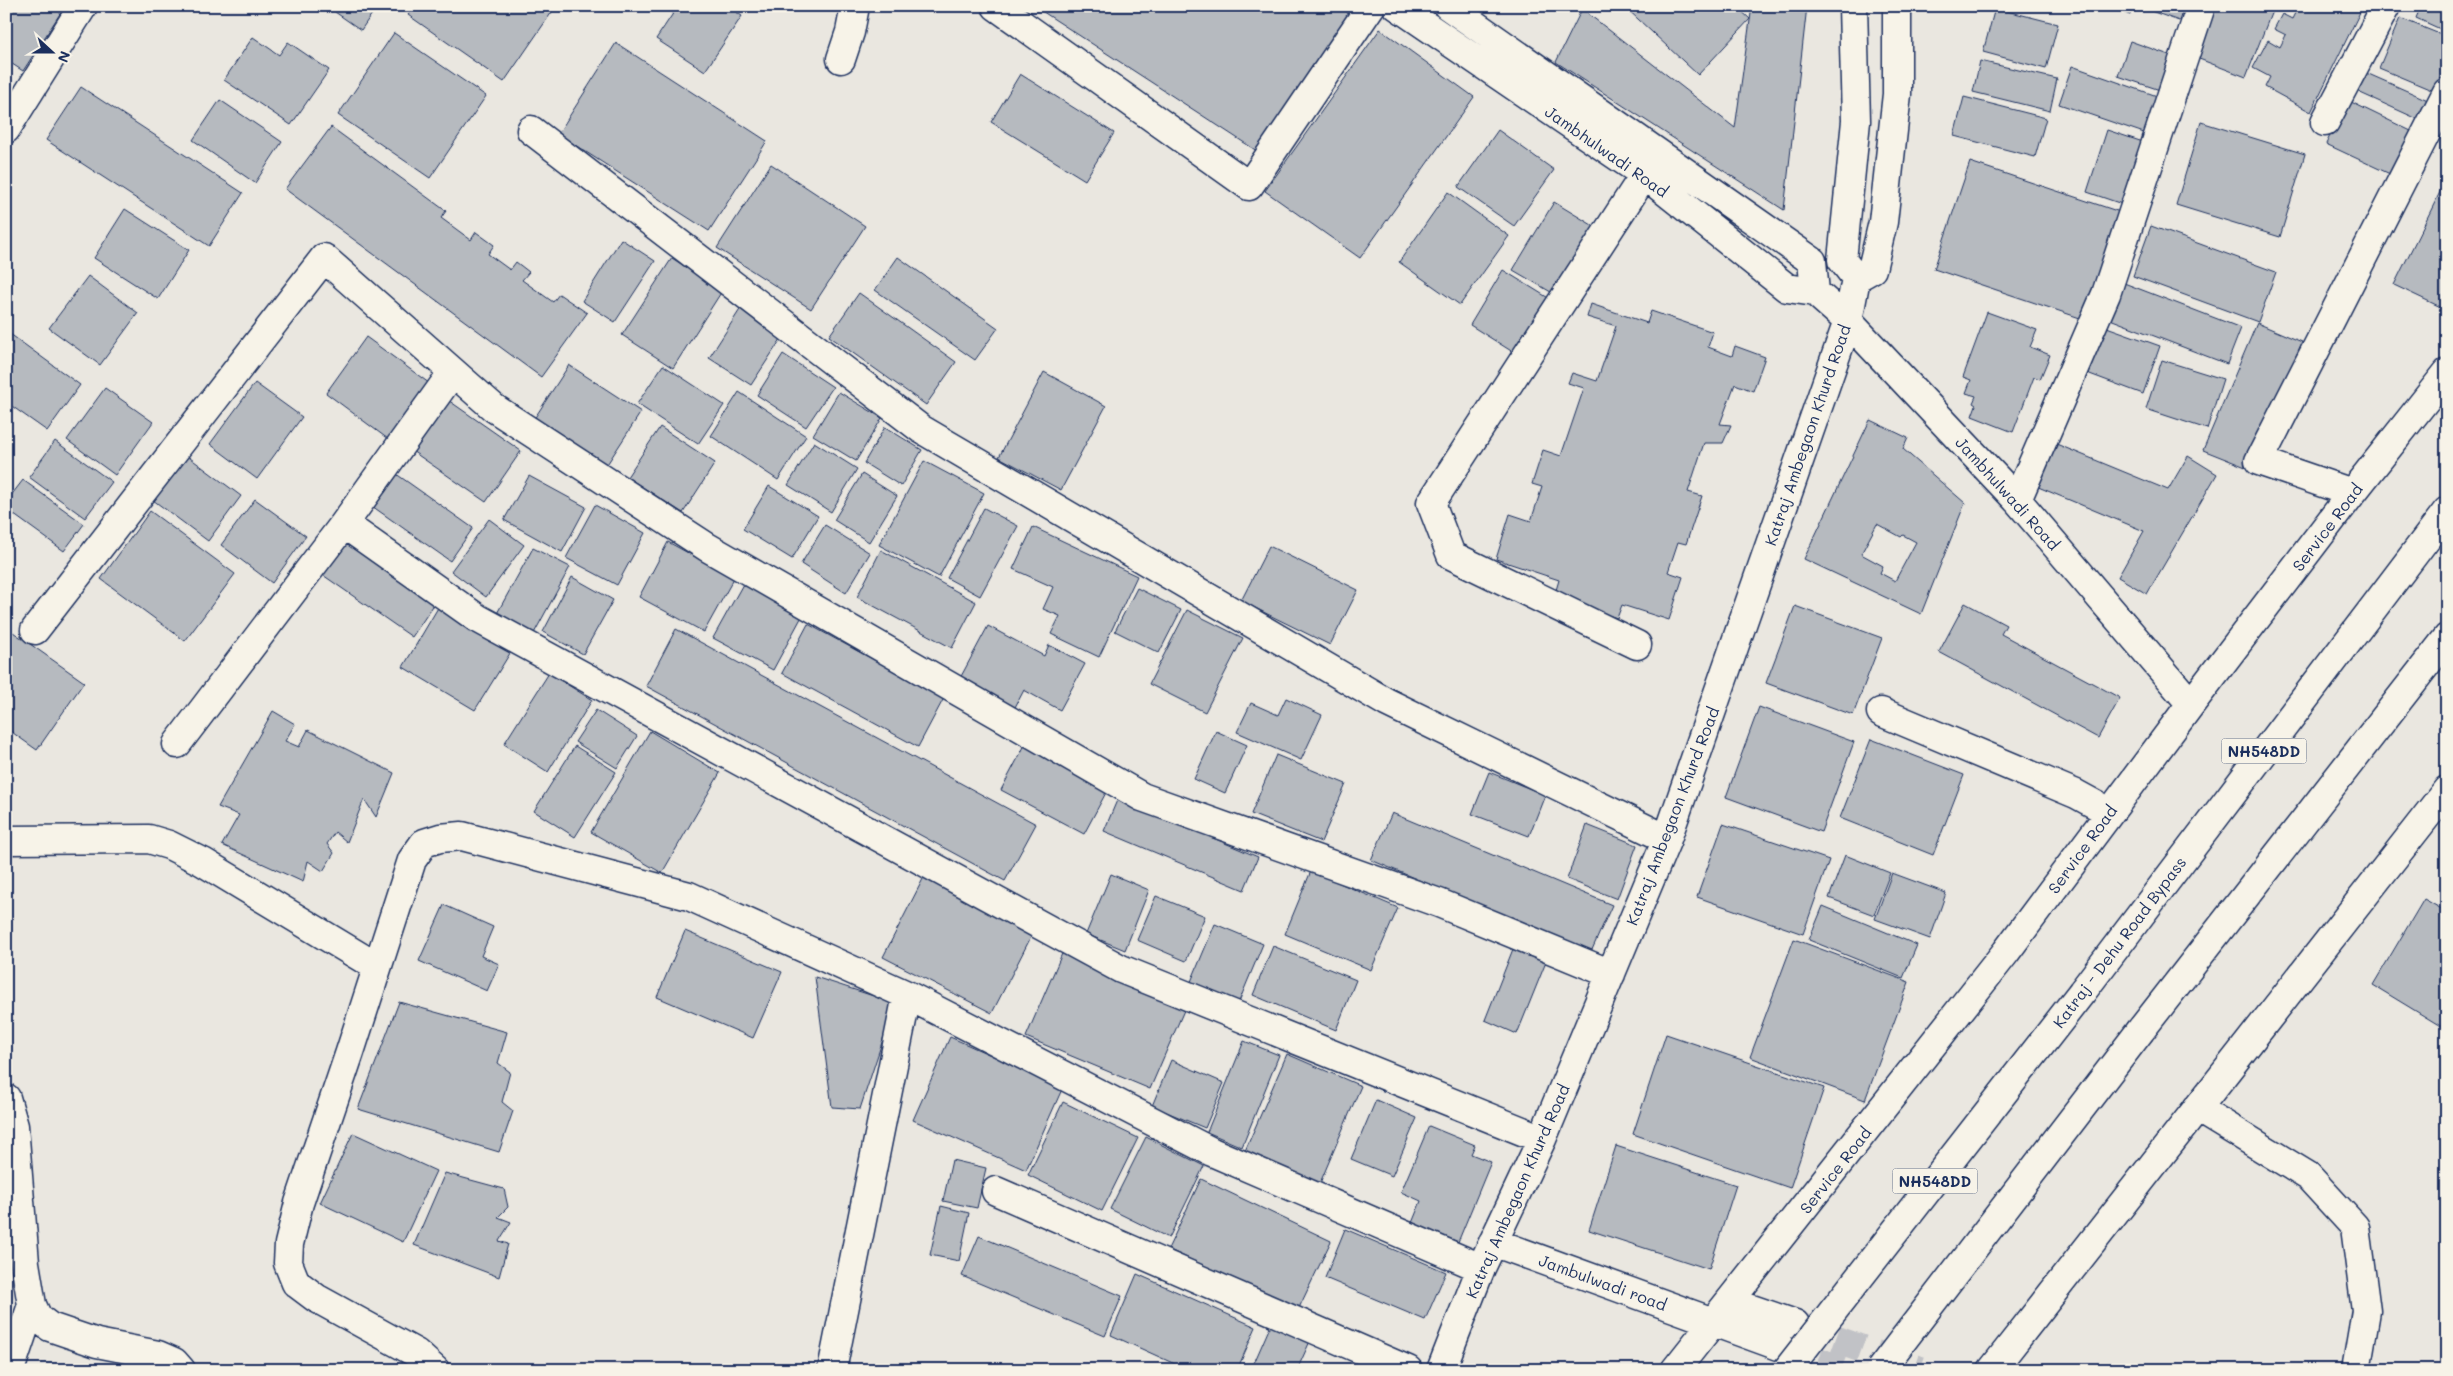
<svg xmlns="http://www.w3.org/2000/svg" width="2453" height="1376" viewBox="0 0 2453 1376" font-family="Mali,sans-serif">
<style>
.building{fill:#b6babf;stroke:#1b2f5e;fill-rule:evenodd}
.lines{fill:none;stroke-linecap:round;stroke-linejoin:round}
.minor-tunnel{stroke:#c1c2c6;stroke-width:28;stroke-dasharray:28 14;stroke-linecap:butt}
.minor-casing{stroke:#1b2f5e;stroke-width:31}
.highway-casing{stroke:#1b2f5e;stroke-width:31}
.minor{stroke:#f7f3e8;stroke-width:28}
.highway{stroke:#f7f3e8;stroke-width:28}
.highway-bridge-casing{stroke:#1b2f5e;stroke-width:31;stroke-linecap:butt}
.highway-bridge{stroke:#f7f3e8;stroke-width:28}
.labels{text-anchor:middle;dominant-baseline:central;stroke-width:5;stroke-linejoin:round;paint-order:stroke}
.shield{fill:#f7f3e8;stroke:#5d6a87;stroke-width:1}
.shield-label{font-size:15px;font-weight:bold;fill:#1b2f5e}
.street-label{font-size:16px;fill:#1b2f5e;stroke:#f7f3e8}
</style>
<rect width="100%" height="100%" fill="#eae7e0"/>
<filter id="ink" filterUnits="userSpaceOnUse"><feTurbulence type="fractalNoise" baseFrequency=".02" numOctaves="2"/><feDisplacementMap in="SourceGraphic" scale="10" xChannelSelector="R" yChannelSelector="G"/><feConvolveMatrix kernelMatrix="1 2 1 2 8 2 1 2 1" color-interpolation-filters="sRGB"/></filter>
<g filter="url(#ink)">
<!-- building -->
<path class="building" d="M6 6H65L23 71 6 60Z
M339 6H373L376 8 361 30 335 12Z
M414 6H550L554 9 504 82 408 15Z
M678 6H727L742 16 705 71 656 39Z
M1034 6H1338L1350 14 1260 153Z
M1624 6H1736L1750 19 1698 75Z
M1752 6H1807L1784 210 1556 62 1582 9 1735 128Z
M2105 6H2134L2130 15Z
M2137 6H2184L2179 21Z
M2215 6H2274L2246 77 2194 57Z
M2289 6H2363L2311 112 2265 87 2270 77 2253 68 2268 40 2280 47 2286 35 2274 29 2282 14 2292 19 2296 11Z
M2421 6H2447V32L2416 18Z
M1995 8 2058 24 2046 69 1983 52Z
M2400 18 2447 37V81L2441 94 2379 68Z
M1380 29 1474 97 1360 258 1265 191Z
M394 33 486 96 430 178 338 115Z
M253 37 279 55 288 42 329 70 291 125 224 80Z
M2130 41 2172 56 2160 90 2118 76Z
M616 43 767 141 709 231 558 134Z
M1980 61 2057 79 2050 111 1973 92Z
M2072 66 2157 96 2144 133 2059 104Z
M2364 72 2430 101 2422 121 2356 91Z
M1020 74 1114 133 1085 180 991 122Z
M81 87 243 193 209 246 46 140Z
M1964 97 2046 118 2035 157 1954 136Z
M220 100 282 142 255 183 193 140Z
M2347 100 2411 131 2390 174 2326 144Z
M2201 122 2305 154 2280 237 2176 205Z
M331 127 446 211 441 218 471 240 476 232 494 245 488 254 510 270 516 262 529 272 522 280 553 302 559 294 587 313 541 377 285 189Z
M1498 130 1554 170 1514 226 1458 187Z
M2107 130 2146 143 2125 205 2087 192Z
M1970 162 2120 212 2083 319 1934 269Z
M771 164 865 226 811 309 717 248Z
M2444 184 2447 185V310L2394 285Z
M1448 192 1509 236 1460 305 1399 262Z
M1554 202 1597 228 1556 295 1513 270Z
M125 209 189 250 158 299 94 258Z
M2151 226 2276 272 2258 322 2133 276Z
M621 239 655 261 615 322 582 301Z
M898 257 998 328 975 360 875 290Z
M672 258 722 291 673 368 622 335Z
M1503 270 1550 299 1516 354 1470 325Z
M88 276 138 313 100 365 49 328Z
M2124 283 2241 328 2227 364 2110 319Z
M859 293 956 362 926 405 829 336Z
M1591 304 1647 323 1651 311 1713 332 1708 347 1732 356 1735 346 1765 357 1753 391 1735 384 1720 424 1731 425 1723 443H1704L1688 492 1702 496 1686 544 1678 542 1668 572 1683 577 1669 620 1622 605 1617 618 1554 597 1559 580 1496 559 1510 514 1531 521 1542 487 1532 484 1543 450 1561 456 1584 388 1568 383 1572 373 1597 381 1616 326 1587 317Z
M741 308 783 336 751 385 709 358Z
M1987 312 2037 330 2030 347 2050 355 2040 379 2034 377 2013 432 1972 416 1976 405 1973 403 1976 396 1966 393 1971 380 1963 377Z
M2257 323 2302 342 2248 468 2203 450Z
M2104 326 2160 346 2143 394 2087 373Z
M6 331 80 385 47 431 6 402Z
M366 337 433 386 392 442 326 393Z
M783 354 833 387 806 427 757 395Z
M2162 360 2223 379 2207 429 2146 409Z
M569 365 641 412 606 466 534 419Z
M663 365 724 405 698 444 637 404Z
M1044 372 1106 406 1061 490 999 457Z
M255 383 302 417 257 479 210 444Z
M105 388 153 422 115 475 67 440Z
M739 392 806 436 778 480 711 436Z
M839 392 882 418 856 461 813 435Z
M448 400 521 451 486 502 412 451Z
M1870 420 1908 438 1903 449 1965 503 1921 614 1804 559ZM1877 524 1901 537 1903 535 1916 542 1895 581 1880 573 1883 566 1861 554Z
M660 427 715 463 683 513 627 477Z
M885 427 922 450 901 486 864 463Z
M55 441 112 482 85 518 29 477Z
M2049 441 2168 490 2188 456 2217 474 2147 594 2118 577 2144 531 2031 484Z
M814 442 857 469 831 512 788 485Z
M186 455 241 496 208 541 153 500Z
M924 461 984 493 939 577 879 545Z
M392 471 473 528 450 561 369 504Z
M862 474 897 496 869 542 834 520Z
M529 476 586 507 562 552 504 520Z
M23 480 84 524 64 551 6 509V502Z
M769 486 818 516 792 559 743 529Z
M255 499 306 536 272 583 221 545Z
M595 505 645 533 617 585 566 558Z
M984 508 1018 526 980 596 947 578Z
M150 511 235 574 185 641 101 579Z
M489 519 524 545 486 597 451 571Z
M825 525 870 553 846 593 801 564Z
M1033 527 1137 576 1099 657 1051 634 1060 616 1043 609 1053 587 1013 569Z
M348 533 435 603 412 637 320 573Z
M668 542 734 578 704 632 639 597Z
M1269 546 1358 590 1330 645 1241 601Z
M533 548 570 567 532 637 495 617Z
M881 550 976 602 952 648 857 597Z
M748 575 807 607 773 670 713 638Z
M572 577 613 600 583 654 543 632Z
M1137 588 1181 610 1159 653 1115 631Z
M1965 603 2006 625 2001 634 2120 698 2098 738 1939 652Z
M439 606 512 650 475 710 403 667Z
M1795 606 1882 638 1853 715 1766 683Z
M1187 610 1243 638 1205 712 1149 684Z
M808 624 944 698 918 747 782 673Z
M988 626 1044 656 1049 645 1085 664 1060 710 1024 690 1013 711 958 682Z
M676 629 1036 824 1005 881 646 686Z
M13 632 84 682 37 750 6 728V642Z
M549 673 592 700 548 772 504 744Z
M1286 698 1322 715 1301 760 1237 732 1251 703 1278 715Z
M1759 707 1854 742 1821 832 1726 797Z
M596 710 637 736 617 768 575 742Z
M273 711 295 724 285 741 299 747 308 730 394 773 376 817 364 799 347 842 335 832 327 844 334 853 323 871 308 861 303 882 222 845 239 815 218 807Z
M650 731 720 773 662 873 591 832Z
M1216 731 1247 745 1225 793 1194 779Z
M1871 739 1964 775 1933 855 1840 818Z
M1026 743 1109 787 1084 834 1001 790Z
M575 746 616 772 575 837 534 811Z
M1276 755 1346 784 1321 842 1251 814Z
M1489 772 1545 795 1529 836 1472 814Z
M1118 798 1258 857 1244 890 1104 831Z
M1392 813 1612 905 1591 952 1371 860Z
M1723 824 1829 860 1803 934 1697 897Z
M1587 825 1637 845 1617 899 1567 879Z
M1845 855 1890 873 1874 915 1829 898Z
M1311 871 1398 908 1371 970 1285 934Z
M1892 873 1946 893 1930 939 1875 919Z
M1111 874 1149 890 1125 950 1086 934Z
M924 877 1033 933 992 1013 883 957Z
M1156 896 1205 916 1186 961 1137 940Z
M2424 899 2447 912V1030L2373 985Z
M444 905 493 927 481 956 499 964 487 991 419 961Z
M1823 906 1917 945 1903 978 1809 940Z
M1215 924 1263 944 1238 1004 1190 984Z
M685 931 782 972 753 1038 657 997Z
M1794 939 1909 982 1865 1100 1750 1057Z
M1273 946 1356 980 1336 1030 1253 995Z
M1064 949 1188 1001 1150 1089 1026 1037Z
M1513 949 1546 962 1517 1034 1485 1020Z
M815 977 895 1003 860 1109 832 1107Z
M399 1002 507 1032 498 1063 510 1072 502 1102 513 1111 499 1152 358 1109Z
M1666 1034 1824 1088 1790 1188 1633 1134Z
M950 1037 1063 1087 1026 1170 913 1120Z
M1244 1041 1279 1055 1242 1147 1207 1132Z
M1287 1054 1361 1086 1320 1183 1245 1151Z
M1171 1060 1224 1083 1205 1128 1152 1106Z
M1376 1100 1417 1118 1392 1176 1351 1159Z
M1063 1102 1138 1138 1102 1211 1028 1175Z
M1429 1126 1475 1145 1471 1154 1491 1162 1458 1242 1412 1223 1421 1201 1401 1192Z
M353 1133 436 1171 403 1242 320 1203Z
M1146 1137 1204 1166 1169 1238 1110 1209Z
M1616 1146 1736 1185 1709 1269 1589 1230Z
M952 1160 986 1168 977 1208 943 1201Z
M445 1173 504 1189 508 1207 498 1217 511 1222 499 1241 508 1244 499 1277 414 1245Z
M1201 1179 1331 1241 1298 1310 1168 1249Z
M941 1206 969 1213 959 1261 930 1255Z
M1345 1229 1446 1272 1425 1320 1325 1278Z
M979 1236 1122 1296 1105 1336 962 1276Z
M1137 1274 1256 1327 1237 1370H1188L1111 1335Z
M1272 1322 1311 1339 1297 1370H1251Z"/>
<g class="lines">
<!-- minor-tunnel -->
<path class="minor-tunnel" d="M1796 1325 1920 1370
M1779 1346 1841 1370"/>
<defs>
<path id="minor" d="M996 6 1249 186 1371 6
M1397 6 1645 175 1787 288 1815 292 1848 321 2017 500 2191 704
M1448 6 1812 261 1815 292
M841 59 850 32 855 6
M2325 122 2386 6
M6 129 83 6
M531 130 921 429 1386 702 1667 839
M1856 278 1872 269 1883 222 1897 94V6
M453 372 344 524 477 618 1121 969 1542 1139
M2352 493 2259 461 2447 92
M2017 500 2106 294 2201 6
M35 630 324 258 494 408 707 547 1142 797 1439 903 1611 974
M1637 645 1451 555 1431 503 1658 154
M1881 712 2076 794 2109 812
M177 744 344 524
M6 840 149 839 169 845 203 862 377 967
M6 1098 14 1126 25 1263 32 1305 38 1318 50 1327 97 1343 158 1355 174 1362 181 1370
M2197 1108 2308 1176 2355 1227 2366 1311 2356 1370
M996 1191 1408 1370
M1493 1242 1779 1346
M1731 1302 1795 1324
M10 1370 32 1305
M435 1370 416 1353 316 1298 296 1283 288 1263 289 1244 299 1203 350 1052 412 860 424 843 440 838 462 836 689 896 907 995 1212 1152 1481 1268
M832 1370 907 995
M1441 1370 1481 1268 1542 1139 1667 839 1848 321 1856 278 1842 260 1856 121 1853 6
M1675 1370 2006 952 2191 704 2352 493 2447 373
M1992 1370 2447 790"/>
<path id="highway" d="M2082 992 2447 511
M2141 1030 2447 638"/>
</defs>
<!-- minor casing -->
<use href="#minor" class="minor-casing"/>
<!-- highway casing -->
<use href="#highway" class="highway-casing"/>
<!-- minor -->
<use href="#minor" class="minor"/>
<!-- highway -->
<use href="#highway" class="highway"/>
<defs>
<path id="highway-bridge" d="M1787 1370 2082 992
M1880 1370 2141 1030"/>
</defs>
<!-- highway-bridge casing -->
<use href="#highway-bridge" class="highway-bridge-casing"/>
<!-- highway-bridge -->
<use href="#highway-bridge" class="highway-bridge"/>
</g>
</g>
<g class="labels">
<!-- shield labels -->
<g class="shield">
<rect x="2221.5" y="738.5" width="85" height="25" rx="4"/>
<rect x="1892.5" y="1168.5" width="85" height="25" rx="4"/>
</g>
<g class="shield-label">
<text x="2264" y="751">NH548DD</text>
<text x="1935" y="1181">NH548DD</text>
</g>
<!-- street labels -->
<g class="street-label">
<text transform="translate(1607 151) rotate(35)">Jambhulwadi Road</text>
<text transform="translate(1807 435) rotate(-71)">Katraj Ambegaon Khurd Road</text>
<text transform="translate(2008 493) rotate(48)">Jambhulwadi Road</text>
<text transform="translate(2327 527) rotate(-53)">Service Road</text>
<text transform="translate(1672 816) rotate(-69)">Katraj Ambegaon Khurd Road</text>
<text transform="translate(2082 849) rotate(-54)">Service Road</text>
<text transform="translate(2119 942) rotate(-53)">Katraj - Dehu Road Bypass</text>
<text transform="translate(1835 1170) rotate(-52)">Service Road</text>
<text transform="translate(1517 1191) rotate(-66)">Katraj Ambegaon Khurd Road</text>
<text transform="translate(1603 1282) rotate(20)">Jambulwadi road</text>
</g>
</g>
<!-- margin -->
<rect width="2453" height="1376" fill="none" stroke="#f7f3e8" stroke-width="25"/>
<rect x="12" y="12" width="2428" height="1351" fill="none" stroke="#1b2f5e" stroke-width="2" filter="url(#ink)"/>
<!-- north arrow -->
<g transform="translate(52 52) rotate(111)" stroke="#f7f3e8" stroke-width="4" paint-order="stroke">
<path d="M0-4L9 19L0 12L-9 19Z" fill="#1b2f5e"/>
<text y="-8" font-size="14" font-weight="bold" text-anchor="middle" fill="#1b2f5e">N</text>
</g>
</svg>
